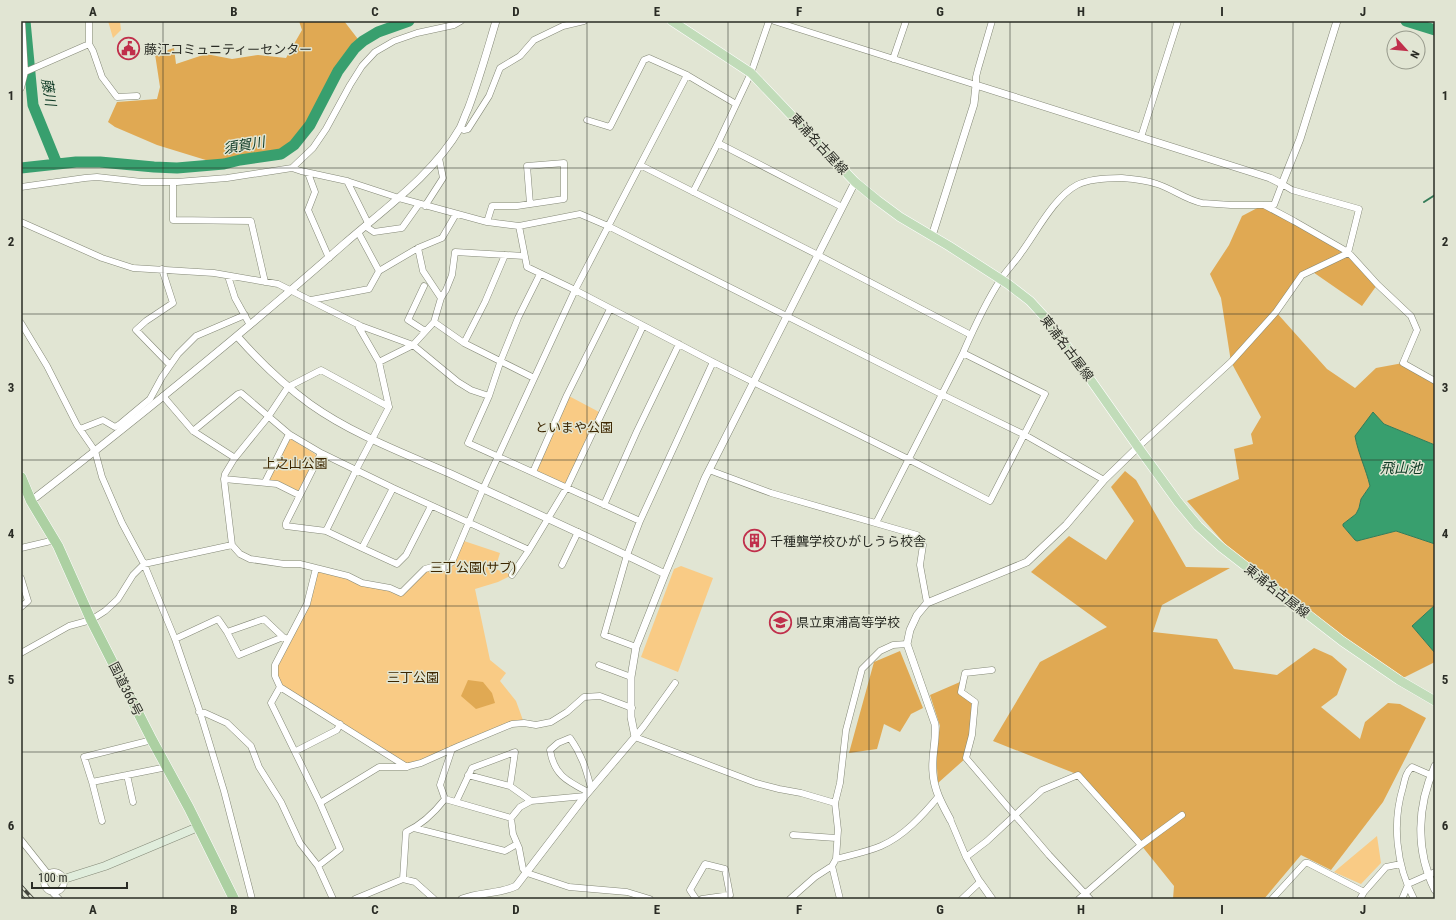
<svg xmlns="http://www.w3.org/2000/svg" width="1456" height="920" viewBox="0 0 1456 920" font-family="'Roboto Condensed','Noto Sans JP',sans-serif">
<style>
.green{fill:#f9cb85}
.forest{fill:#e0a953}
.water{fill:#389f6e;stroke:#347c58}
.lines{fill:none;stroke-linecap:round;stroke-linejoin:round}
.stream{stroke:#347c58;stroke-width:2}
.river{stroke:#389f6e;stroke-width:11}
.minor-casing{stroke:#848877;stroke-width:7}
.tertiary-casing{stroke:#848877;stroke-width:8}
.secondary-casing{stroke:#848877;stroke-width:9}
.primary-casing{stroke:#fff;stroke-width:10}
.trunk-casing{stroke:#fff;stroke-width:11}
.minor{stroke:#fff;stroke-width:6}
.tertiary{stroke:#fff;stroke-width:7}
.secondary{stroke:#e0eddc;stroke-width:8}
.primary{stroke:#c1dcb9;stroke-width:9}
.trunk{stroke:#acd0a2;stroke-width:10}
.rail-casing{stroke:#45473e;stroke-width:3.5}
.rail{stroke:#e1e5d3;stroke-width:2;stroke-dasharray:6;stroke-linecap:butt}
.grid{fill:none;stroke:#2a2c25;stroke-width:1;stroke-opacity:0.55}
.labels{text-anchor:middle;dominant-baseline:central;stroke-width:3;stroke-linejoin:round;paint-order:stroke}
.poi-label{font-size:13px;fill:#2a2c25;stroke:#e1e5d3;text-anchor:start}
.street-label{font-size:13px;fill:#2a2c25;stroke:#e1e5d3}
.park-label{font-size:13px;fill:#3c2600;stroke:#e1e5d3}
.water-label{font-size:14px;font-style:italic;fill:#0c3823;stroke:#e1e5d3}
.neatline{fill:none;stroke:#2a2c25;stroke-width:1.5}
.grid-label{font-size:13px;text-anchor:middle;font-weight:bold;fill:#2a2c25}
</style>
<rect width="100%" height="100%" fill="#e1e5d3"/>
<!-- green -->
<path class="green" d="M108 21H120L121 30 113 38Z
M567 395 601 413 567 487 533 472Z
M289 439H291L315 454 316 456 299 490 296 491 279 482 270 481V478Z
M461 540 500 553 495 569 512 575 498 582 475 589 490 660 506 673 500 681 516 701 524 723 512 724 407 767 280 687 275 665 307 604 316 568 401 593 425 569 444 568 452 562Z
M681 566 713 578 678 672 641 657 674 569Z
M1377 836 1381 863 1361 884 1334 872Z"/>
<!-- forest -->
<path class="forest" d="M299 21H344L361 43 344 63 330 86 311 124 281 154 222 165 157 145 115 127 108 122 117 102 157 99 160 87 155 54 174 48 176 64 206 54 232 59 258 55 286 58 302 30Z
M1263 205 1348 252 1377 285 1362 306 1310 270 1276 312 1327 369 1355 388 1376 368 1403 363 1435 381V445L1384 424 1366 469 1370 486 1361 499 1359 508 1356 514 1343 524V526L1355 540 1357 541 1396 531 1435 544V605L1412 626 1435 653V662L1399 680 1240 561 1187 501 1239 479 1234 449 1253 444 1251 434 1261 417 1231 362 1221 298 1210 274 1229 245 1242 216Z
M1125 471 1136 480 1186 567 1230 568 1162 605 1153 632 1217 639 1234 669 1277 675 1314 648 1332 656 1347 669 1337 695 1321 707 1360 739 1365 722 1388 703 1400 704 1426 718 1383 802 1331 870 1301 855 1264 899H1173L1174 886 1141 845 1079 775 993 741 1040 662 1107 627 1031 572 1069 536 1106 560 1134 521 1111 487Z
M900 651 923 708 911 714 900 732 884 724 877 749 849 753 874 662Z
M468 680 483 682 492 693 495 703 476 709 461 696Z
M960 682 961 692 975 702 966 758 938 783 936 753 940 726 930 695Z"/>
<!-- water -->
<path class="water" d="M1373 412 1384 424 1435 445V544L1396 531 1357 541 1355 540 1343 526V524L1356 514 1359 508 1361 499 1370 486C1366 469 1358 453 1355 436Z
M1435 605V653L1412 626Z"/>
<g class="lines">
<!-- stream -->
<path class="stream" d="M1424 202 1435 195"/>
<!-- river -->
<path class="river" d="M25 21 33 105 57 164
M1406 21 1435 30
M21 168 76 162H100L154 167 177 168 224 164 240 160 281 154 294 145 310 125 338 71 355 48 363 41 378 32 409 21"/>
<defs>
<path id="minor" d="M774 21 976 85V77L978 69 992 21
M89 44 93 51 102 77 117 97 137 96
M893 59 906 21
M21 72H25L89 44V21
M21 88 25 72 22 21
M587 120 610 127 644 60 649 58 687 75 736 104
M460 128 464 130 468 129 489 96 500 68 520 56 534 40 563 26 584 21
M1141 137 1178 21
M718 143 842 207
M640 165 818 255 971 335
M292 168 301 171 347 181 399 198 487 222 519 226 580 214 608 226 941 394 1025 435 1104 480
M308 173 315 192 308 210 329 258
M347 181 368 223
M173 182V220L251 221 265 282
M21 187 85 178 97 177 142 182H177L227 178 292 168 313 148 326 129 350 85 362 66 375 52 394 41 417 33 454 25 461 21
M693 192 718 143 751 73 769 21
M1264 205 1294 221 1348 252 1378 285 1411 316 1417 330 1403 363 1435 381
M425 206 443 178 439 158
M21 222 102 258 133 268 214 273 278 284 361 326 413 345 458 382 471 390 489 396
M487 222 492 206H517L564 199V163L527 166 530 204
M365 226 374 232 402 228 419 204
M519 226 527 267 575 290 713 362 908 459 990 501 1045 394 963 353
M358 232 379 271
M418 248 423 271 441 298
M524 256 455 252 452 275 446 290 441 298 434 322 464 343 534 378
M162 269 173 303 146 321 136 330 170 365
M540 274 518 318 501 360 489 396 468 443 640 521
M228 276 235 298 250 325
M424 286 408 320 425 331
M311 300 369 289 379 271 418 248 442 238 456 214
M21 323 47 366 77 425 95 451 102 477 122 523 144 564 175 639 199 709 224 791 252 899
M357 324 379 362 389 407
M464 343 485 302 505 255
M379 362 413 345 434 322
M163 396 193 431 235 458
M80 429 103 420 115 427 120 424 150 399 162 377 178 354 196 336 245 315
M193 431 238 394 241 393 289 434 321 453 393 488 529 550
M321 453 286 523V526L326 531 362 548 393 488
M709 470 771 493 917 535 923 545 920 565 927 603
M533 472 567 395 610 309
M224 479 277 484 299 495
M265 482 289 434
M604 505 637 431 679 344
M876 523 963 353C973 330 987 300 1001 279 1007 270 1015 262 1021 253 1036 233 1054 197 1077 185 1089 179 1108 178 1121 178 1133 179 1146 180 1157 184 1173 189 1186 200 1202 203L1231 205H1274L1282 184 1292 190 1359 209 1348 253 1302 275 1276 312 1231 362 1138 447
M326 531 356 470 389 407 321 370 288 387 268 417 234 459 225 474 224 479 232 545 240 554 250 559 284 564H300L348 576 362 583 390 588 401 593 425 569 432 567 444 568 452 562 483 489 575 290 687 75
M21 548 55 540
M362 548 397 564 406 555 431 506
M562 565 578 532
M316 568 307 604 275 665V676L280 687 407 767
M512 575 529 550 567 487 643 326
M21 578 28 601 21 607
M227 632 239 655 283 637
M175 639 218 619 227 632 264 619 283 637 288 639
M636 647 604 635 627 555 640 521 713 362
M21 653 69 626 91 620 105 611 118 599 133 575 144 564 232 545
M599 665 631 677
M992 670 965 673 961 692 975 702 972 735 966 758 1049 855 1090 899
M675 683 644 726 635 737 756 783 779 789 801 793 835 803
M280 687 271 703 320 803 340 849 318 866
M199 712 205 713 227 723 251 746 259 767 281 802 300 843 318 866 333 899
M152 740 84 757 92 782 167 767
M296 751 337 730 340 724
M127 775 133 802
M468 775 510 786
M92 782 102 821
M588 792C567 781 554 775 550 750L558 743 570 738C582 755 586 769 591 788
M585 796 531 801 520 807 511 818 513 834 519 848 523 869 527 873 569 887 627 892 650 899
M445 799 511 818
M445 799 440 785 452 749
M456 802 472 768 515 752 510 786 531 801
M320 803 379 767H405L421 763 459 746 512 724 524 723 536 725 551 722 567 712 584 697 600 696 632 708
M950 819 966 857 980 882 962 899
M414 828 505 851 517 844
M793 835 836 838
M21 840 48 874
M1141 845 1182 815
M966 857 987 841 1042 790 1078 775 1141 845 1079 899
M836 859C851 855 867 852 881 846 904 836 923 815 938 797
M832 866 840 899
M44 882a10 10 0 1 1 20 0a10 10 0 1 1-20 0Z
M1408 884 1435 872
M52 892 59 899
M355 899 403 879
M434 899 415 882 403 879 406 832C421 825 434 813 445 799
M696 899 690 890 705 864 725 869 730 895 702 899
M790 899 815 877 832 866 836 859 838 830 835 803 840 783 846 730 862 669 880 651 893 645 907 644
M1272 899 1305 863H1308L1364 892
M1360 899 1364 892 1386 867 1401 864
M1402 899 1408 885
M1414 899C1396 865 1392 823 1403 787 1405 779 1406 772 1412 767L1435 777"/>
<path id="tertiary" d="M932 236 974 104 976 85 1270 178 1282 184 1300 139 1337 21
M237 336C259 361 283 384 310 404 352 434 403 453 451 474 522 507 594 539 665 574
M31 501C138 418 243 333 344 244 384 209 433 175 460 128 463 122 465 115 468 109 479 80 487 51 496 21
M1435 766C1417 806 1415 850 1435 890
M950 819C942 804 934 790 933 773 931 756 937 740 935 724L907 644 910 630 917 615 927 603 1027 562 1066 525 1104 480 1138 447
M980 882 992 899
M462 899C480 892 500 894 516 886L585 796 635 737 631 717V677L636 647 665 574 705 478 855 182"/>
<path id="secondary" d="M64 879 105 866 198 827"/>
<path id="primary" d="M672 21 751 73 855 182 877 200 900 217 949 246 1008 284 1030 301 1052 325 1138 447 1178 502 1198 526 1221 547 1342 641 1399 680 1435 701"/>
<path id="trunk" d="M21 477 31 501 58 546 91 620 152 740 189 808 234 899"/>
</defs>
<!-- minor casing -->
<use href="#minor" class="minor-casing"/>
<!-- tertiary casing -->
<use href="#tertiary" class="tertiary-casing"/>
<!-- secondary casing -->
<use href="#secondary" class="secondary-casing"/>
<!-- primary casing -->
<use href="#primary" class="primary-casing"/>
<!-- trunk casing -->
<use href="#trunk" class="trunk-casing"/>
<!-- minor -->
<use href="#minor" class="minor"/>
<!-- tertiary -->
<use href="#tertiary" class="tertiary"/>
<!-- secondary -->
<use href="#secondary" class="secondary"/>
<!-- primary -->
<use href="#primary" class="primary"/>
<!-- trunk -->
<use href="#trunk" class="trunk"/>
<defs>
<path id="rail" d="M21 886 33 899
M21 896 24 899"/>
</defs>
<!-- rail casing -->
<use href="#rail" class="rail-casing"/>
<!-- rail -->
<use href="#rail" class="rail"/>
</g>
<!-- grid -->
<path class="grid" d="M163 21V899M304 21V899M446 21V899M587 21V899M728 21V899M869 21V899M1010 21V899M1152 21V899M1293 21V899M21 168H1435M21 314H1435M21 460H1435M21 606H1435M21 752H1435"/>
<!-- icons -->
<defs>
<symbol id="civic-ring" viewBox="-11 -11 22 22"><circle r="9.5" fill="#e1e5d3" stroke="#c02f4b" stroke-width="1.5"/><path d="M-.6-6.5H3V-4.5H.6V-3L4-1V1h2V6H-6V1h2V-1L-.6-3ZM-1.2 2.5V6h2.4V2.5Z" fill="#c02f4b"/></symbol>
<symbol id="building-ring" viewBox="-11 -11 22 22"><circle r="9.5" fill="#e1e5d3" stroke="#c02f4b" stroke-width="1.5"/><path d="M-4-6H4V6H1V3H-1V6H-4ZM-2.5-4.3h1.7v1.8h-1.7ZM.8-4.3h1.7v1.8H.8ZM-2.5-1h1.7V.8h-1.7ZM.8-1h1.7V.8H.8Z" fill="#c02f4b"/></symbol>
<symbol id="school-ring" viewBox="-11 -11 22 22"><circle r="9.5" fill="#e1e5d3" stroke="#c02f4b" stroke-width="1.5"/><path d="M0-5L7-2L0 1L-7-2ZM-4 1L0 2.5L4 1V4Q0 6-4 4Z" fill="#c02f4b"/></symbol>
</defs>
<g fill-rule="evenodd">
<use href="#civic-ring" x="116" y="36" width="25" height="25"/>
<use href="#building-ring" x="742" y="528" width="25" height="25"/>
<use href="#school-ring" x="768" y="610" width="25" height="25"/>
</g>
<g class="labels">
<!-- poi labels -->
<g class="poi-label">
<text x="144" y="49">藤江コミュニティーセンター</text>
<text x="770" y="541">千種聾学校ひがしうら校舎</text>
<text x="796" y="622">県立東浦高等学校</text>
</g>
<!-- street labels -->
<g class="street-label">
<text transform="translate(819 144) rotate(47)">東浦名古屋線</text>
<text transform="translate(1067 348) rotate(53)">東浦名古屋線</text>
<text transform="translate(1277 591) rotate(38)">東浦名古屋線</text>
<text transform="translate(126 689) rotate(63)">国道366号</text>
</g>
<!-- park labels -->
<g class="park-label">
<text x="574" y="427">といまや公園</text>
<text x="295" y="463">上之山公園</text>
<text x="473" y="567">三丁公園(サブ)</text>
<text x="413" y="677">三丁公園</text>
</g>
<!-- water labels -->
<g class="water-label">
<text transform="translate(49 92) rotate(81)">藤川</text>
<text transform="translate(244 145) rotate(-10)">須賀川</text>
<text x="1401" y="468">飛山池</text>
</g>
</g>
<!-- border -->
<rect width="1456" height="920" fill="none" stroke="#e1e5d3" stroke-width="44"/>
<!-- north arrow -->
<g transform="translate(1406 50) rotate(117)"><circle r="19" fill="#e1e5d3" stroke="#989b8d"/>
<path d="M0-3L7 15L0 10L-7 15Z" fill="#c02f4b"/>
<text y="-6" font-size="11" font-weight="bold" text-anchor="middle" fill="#2a2c25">N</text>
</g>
<!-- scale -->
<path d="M32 882v6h95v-6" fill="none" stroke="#2a2c25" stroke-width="2"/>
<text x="38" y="882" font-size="12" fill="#2a2c25" stroke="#e1e5d3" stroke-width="3" paint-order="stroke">100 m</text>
<rect x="22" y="22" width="1412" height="876" class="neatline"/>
<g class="grid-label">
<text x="93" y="16">A</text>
<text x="234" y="16">B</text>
<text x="375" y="16">C</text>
<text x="516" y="16">D</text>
<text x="657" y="16">E</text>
<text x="799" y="16">F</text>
<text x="940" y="16">G</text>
<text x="1081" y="16">H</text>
<text x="1222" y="16">I</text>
<text x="1363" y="16">J</text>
<text x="11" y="100">1</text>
<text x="1445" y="100">1</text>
<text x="11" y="246">2</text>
<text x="1445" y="246">2</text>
<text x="11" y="392">3</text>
<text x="1445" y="392">3</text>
<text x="11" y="538">4</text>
<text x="1445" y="538">4</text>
<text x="11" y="684">5</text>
<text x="1445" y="684">5</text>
<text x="11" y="830">6</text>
<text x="1445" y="830">6</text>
<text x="93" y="914">A</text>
<text x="234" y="914">B</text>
<text x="375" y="914">C</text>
<text x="516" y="914">D</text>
<text x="657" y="914">E</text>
<text x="799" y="914">F</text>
<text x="940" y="914">G</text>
<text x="1081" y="914">H</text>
<text x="1222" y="914">I</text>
<text x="1363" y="914">J</text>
</g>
</svg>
